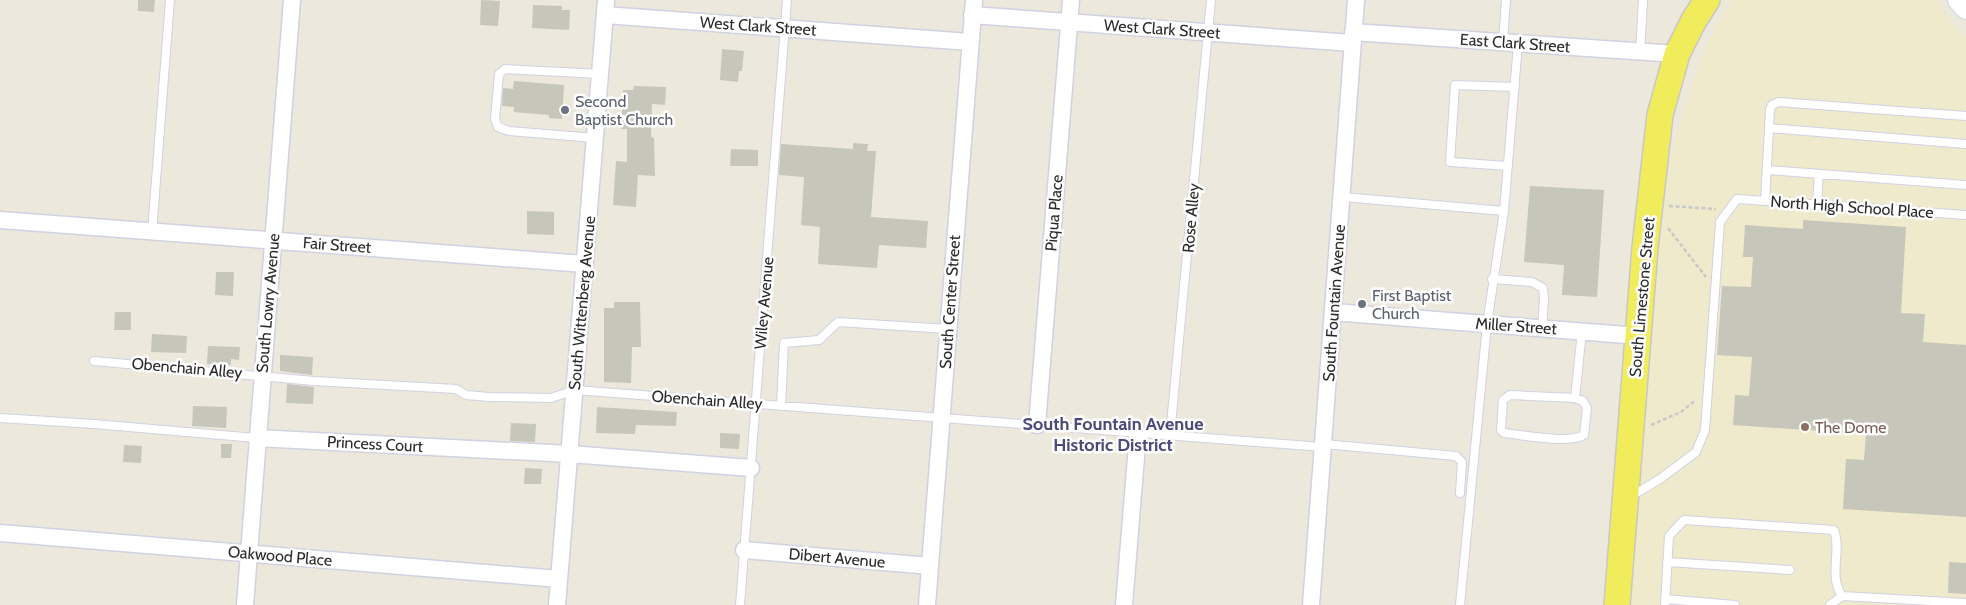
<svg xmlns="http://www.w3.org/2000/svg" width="1966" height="605" viewBox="0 0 1966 605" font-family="Cabin,sans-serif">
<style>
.education{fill:#eeeacb}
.building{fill:#c7c6ba}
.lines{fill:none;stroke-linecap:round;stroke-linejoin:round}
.service-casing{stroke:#d1d1e3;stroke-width:10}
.minor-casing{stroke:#d1d1e3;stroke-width:19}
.tertiary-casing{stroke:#d1d1e3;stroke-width:22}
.primary-casing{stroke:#c8c8c8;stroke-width:28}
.path{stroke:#c8c8c8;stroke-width:2.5;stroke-dasharray:4 2.5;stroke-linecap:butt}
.service{stroke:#fff;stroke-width:8}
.minor{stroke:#fff;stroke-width:16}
.tertiary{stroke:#fff;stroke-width:20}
.primary{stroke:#f1ec5b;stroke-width:25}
.worship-dot{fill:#6b7280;stroke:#fff;stroke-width:2}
.education-dot{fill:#8d6e63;stroke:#fff;stroke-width:2}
.labels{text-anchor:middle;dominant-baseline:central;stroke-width:5;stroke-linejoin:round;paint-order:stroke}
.street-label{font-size:16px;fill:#2a2a2a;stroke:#fff}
.worship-label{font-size:16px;fill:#5b616d;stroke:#fff;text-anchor:start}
.education-label{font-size:16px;fill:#785e54;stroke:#fff;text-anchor:start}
.neighbourhood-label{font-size:18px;font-weight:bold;fill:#4b4a7b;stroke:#fff}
</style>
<rect width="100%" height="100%" fill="#ece8dc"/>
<!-- education -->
<path class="education" d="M1732 0H1935L1966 38V605H1629L1658 250 1667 179 1677 132 1698 66 1717 23Z"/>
<!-- building -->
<path class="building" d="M138 0H155L154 12 138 11Z
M481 0 500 1 498 26 480 25Z
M533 5 562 6V10H570L569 30 532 28Z
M722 49 744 51 742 71H739L738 82 720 80Z
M514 81 564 85 562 119 549 118V115L514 112V107L502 106 503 88 513 89Z
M634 86 666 87 665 105 652 104 651 137 654 138 655 176 638 175 636 207 613 205 616 161 627 162V129H621L623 90H633Z
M853 143 868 144 867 151H876L871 217 928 221 926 248 879 245 877 268 818 264 820 227 801 225 804 177 779 175 781 144 853 149Z
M731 149 758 150V166H730Z
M1530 186 1604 190 1597 297 1562 295 1564 265 1524 262Z
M527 211 554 212V235L527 234Z
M1803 220 1906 227 1901 313 1925 314 1923 342 1966 345V517L1843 509 1846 459 1864 460 1866 434 1733 425 1735 395 1749 396 1752 357 1717 355 1722 286 1751 287 1753 257H1743L1745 225 1803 229Z
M216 272H234L233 296 215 295Z
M614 302H640L641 347H632L631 383 604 382V308H614Z
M115 312H131V330H114Z
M152 334 187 336 186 353 151 352Z
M208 346 240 347 239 360 231 359V365L207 364Z
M280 355 313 357 312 375 280 371Z
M287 384 314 387 313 404 286 403Z
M193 406 227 407 226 428 192 426Z
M597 407 677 412 676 426 636 425 635 434 596 433Z
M511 423 536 424 535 442 510 441Z
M720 433 740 434 739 449 720 448Z
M221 444H232L231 458H221Z
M124 445 142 446 141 463 123 462Z
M525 468 542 469 541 484H524Z
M1949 562 1966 563V594L1948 593Z"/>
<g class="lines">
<defs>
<path id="service" d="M1503 42 1506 0
M1640 52 1643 0
M1769 128 1966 144
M595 138 509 131 498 127 495 119 499 74 505 69 600 74
M1508 166 1450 162 1455 85 1515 87
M1767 170 1966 185
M1343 197 1504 211
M1765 201 1770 110 1772 105 1778 102 1966 116
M1817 204 1819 174
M152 232 170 0
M1492 279 1532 282 1543 288 1544 298 1542 328
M94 361 314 381 456 389 466 395 489 397 551 398 575 390 1323 447
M1575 398 1510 395 1503 400 1501 430 1504 433C1523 435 1569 444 1584 435L1587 408 1583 401 1575 398 1582 331
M781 406 784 343 819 340 838 322 948 329
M0 418 94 424 256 438
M1170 435 1211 0
M1324 444 1456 456 1462 462 1460 493
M1630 497 1660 479 1696 452 1705 430 1720 222 1737 199 1966 215
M1667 562 1790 570
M1665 599 1735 605
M740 605 787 0
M1460 605 1487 324 1504 211 1518 44
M1665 605 1669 536 1684 520 1834 530C1842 551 1828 575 1842 596
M1830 605 1842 596 1966 603"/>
<path id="minor" d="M605 15 970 42
M972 15 1352 43
M1353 32 1677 54
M0 220 585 264
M1333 312 1639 336
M1037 425 1071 0
M256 438 570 454 751 468
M0 533 559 579
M744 550 930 566
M245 605 292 0
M557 605 606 0
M927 605 974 0
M1124 605 1138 433
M1311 605 1356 0"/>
<path id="tertiary" d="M1958 0 1966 9"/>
<path id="primary" d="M1617 605 1645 248 1660 115 1677 54 1694 20 1707 0"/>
</defs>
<!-- service casing -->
<use href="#service" class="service-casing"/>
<!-- minor casing -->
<use href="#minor" class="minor-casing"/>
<!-- tertiary casing -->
<use href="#tertiary" class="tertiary-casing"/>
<!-- primary casing -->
<use href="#primary" class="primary-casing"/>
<!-- path -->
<path class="path" d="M1669 206 1716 209
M1668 228 1706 277
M1651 425 1681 412 1696 400"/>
<!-- service -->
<use href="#service" class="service"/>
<!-- minor -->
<use href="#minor" class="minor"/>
<!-- tertiary -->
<use href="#tertiary" class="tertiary"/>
<!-- primary -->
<use href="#primary" class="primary"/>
</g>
<!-- markers -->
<g class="worship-dot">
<circle cx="565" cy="110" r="5"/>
<circle cx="1362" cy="304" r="5"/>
</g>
<circle class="education-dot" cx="1805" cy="427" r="5"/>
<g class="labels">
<!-- street labels -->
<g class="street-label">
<text transform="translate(758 26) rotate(4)">West Clark Street</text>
<text transform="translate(1162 29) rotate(4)">West Clark Street</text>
<text transform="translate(1515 43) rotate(4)">East Clark Street</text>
<text transform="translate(1852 207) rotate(4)">North High School Place</text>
<text transform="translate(1054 213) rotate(-85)">Piqua Place</text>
<text transform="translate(1191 218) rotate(-85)">Rose Alley</text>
<text transform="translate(337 245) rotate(4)">Fair Street</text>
<text transform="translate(1642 297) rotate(-85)">South Limestone Street</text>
<text transform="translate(950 302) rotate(-86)">South Center Street</text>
<text transform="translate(268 303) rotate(-85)">South Lowry Avenue</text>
<text transform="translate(582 303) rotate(-85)">South Wittenberg Avenue</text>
<text transform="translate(764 303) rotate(-85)">Wiley Avenue</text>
<text transform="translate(1334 303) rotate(-86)">South Fountain Avenue</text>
<text transform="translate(1516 326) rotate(4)">Miller Street</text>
<text transform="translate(187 368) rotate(5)">Obenchain Alley</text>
<text transform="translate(707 400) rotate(4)">Obenchain Alley</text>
<text transform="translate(375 444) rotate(3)">Princess Court</text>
<text transform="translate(280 556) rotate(5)">Oakwood Place</text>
<text transform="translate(837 558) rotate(5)">Dibert Avenue</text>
</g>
<!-- worship labels -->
<g class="worship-label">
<text x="575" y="101">Second<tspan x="575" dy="18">Baptist Church</tspan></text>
<text x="1372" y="295">First Baptist<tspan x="1372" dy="18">Church</tspan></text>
</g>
<!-- education labels -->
<g class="education-label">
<text x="1815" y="427">The Dome</text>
</g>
<!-- neighbourhood labels -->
<g class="neighbourhood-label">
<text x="1113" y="424">South Fountain Avenue<tspan x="1113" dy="21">Historic District</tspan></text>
</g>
</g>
</svg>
